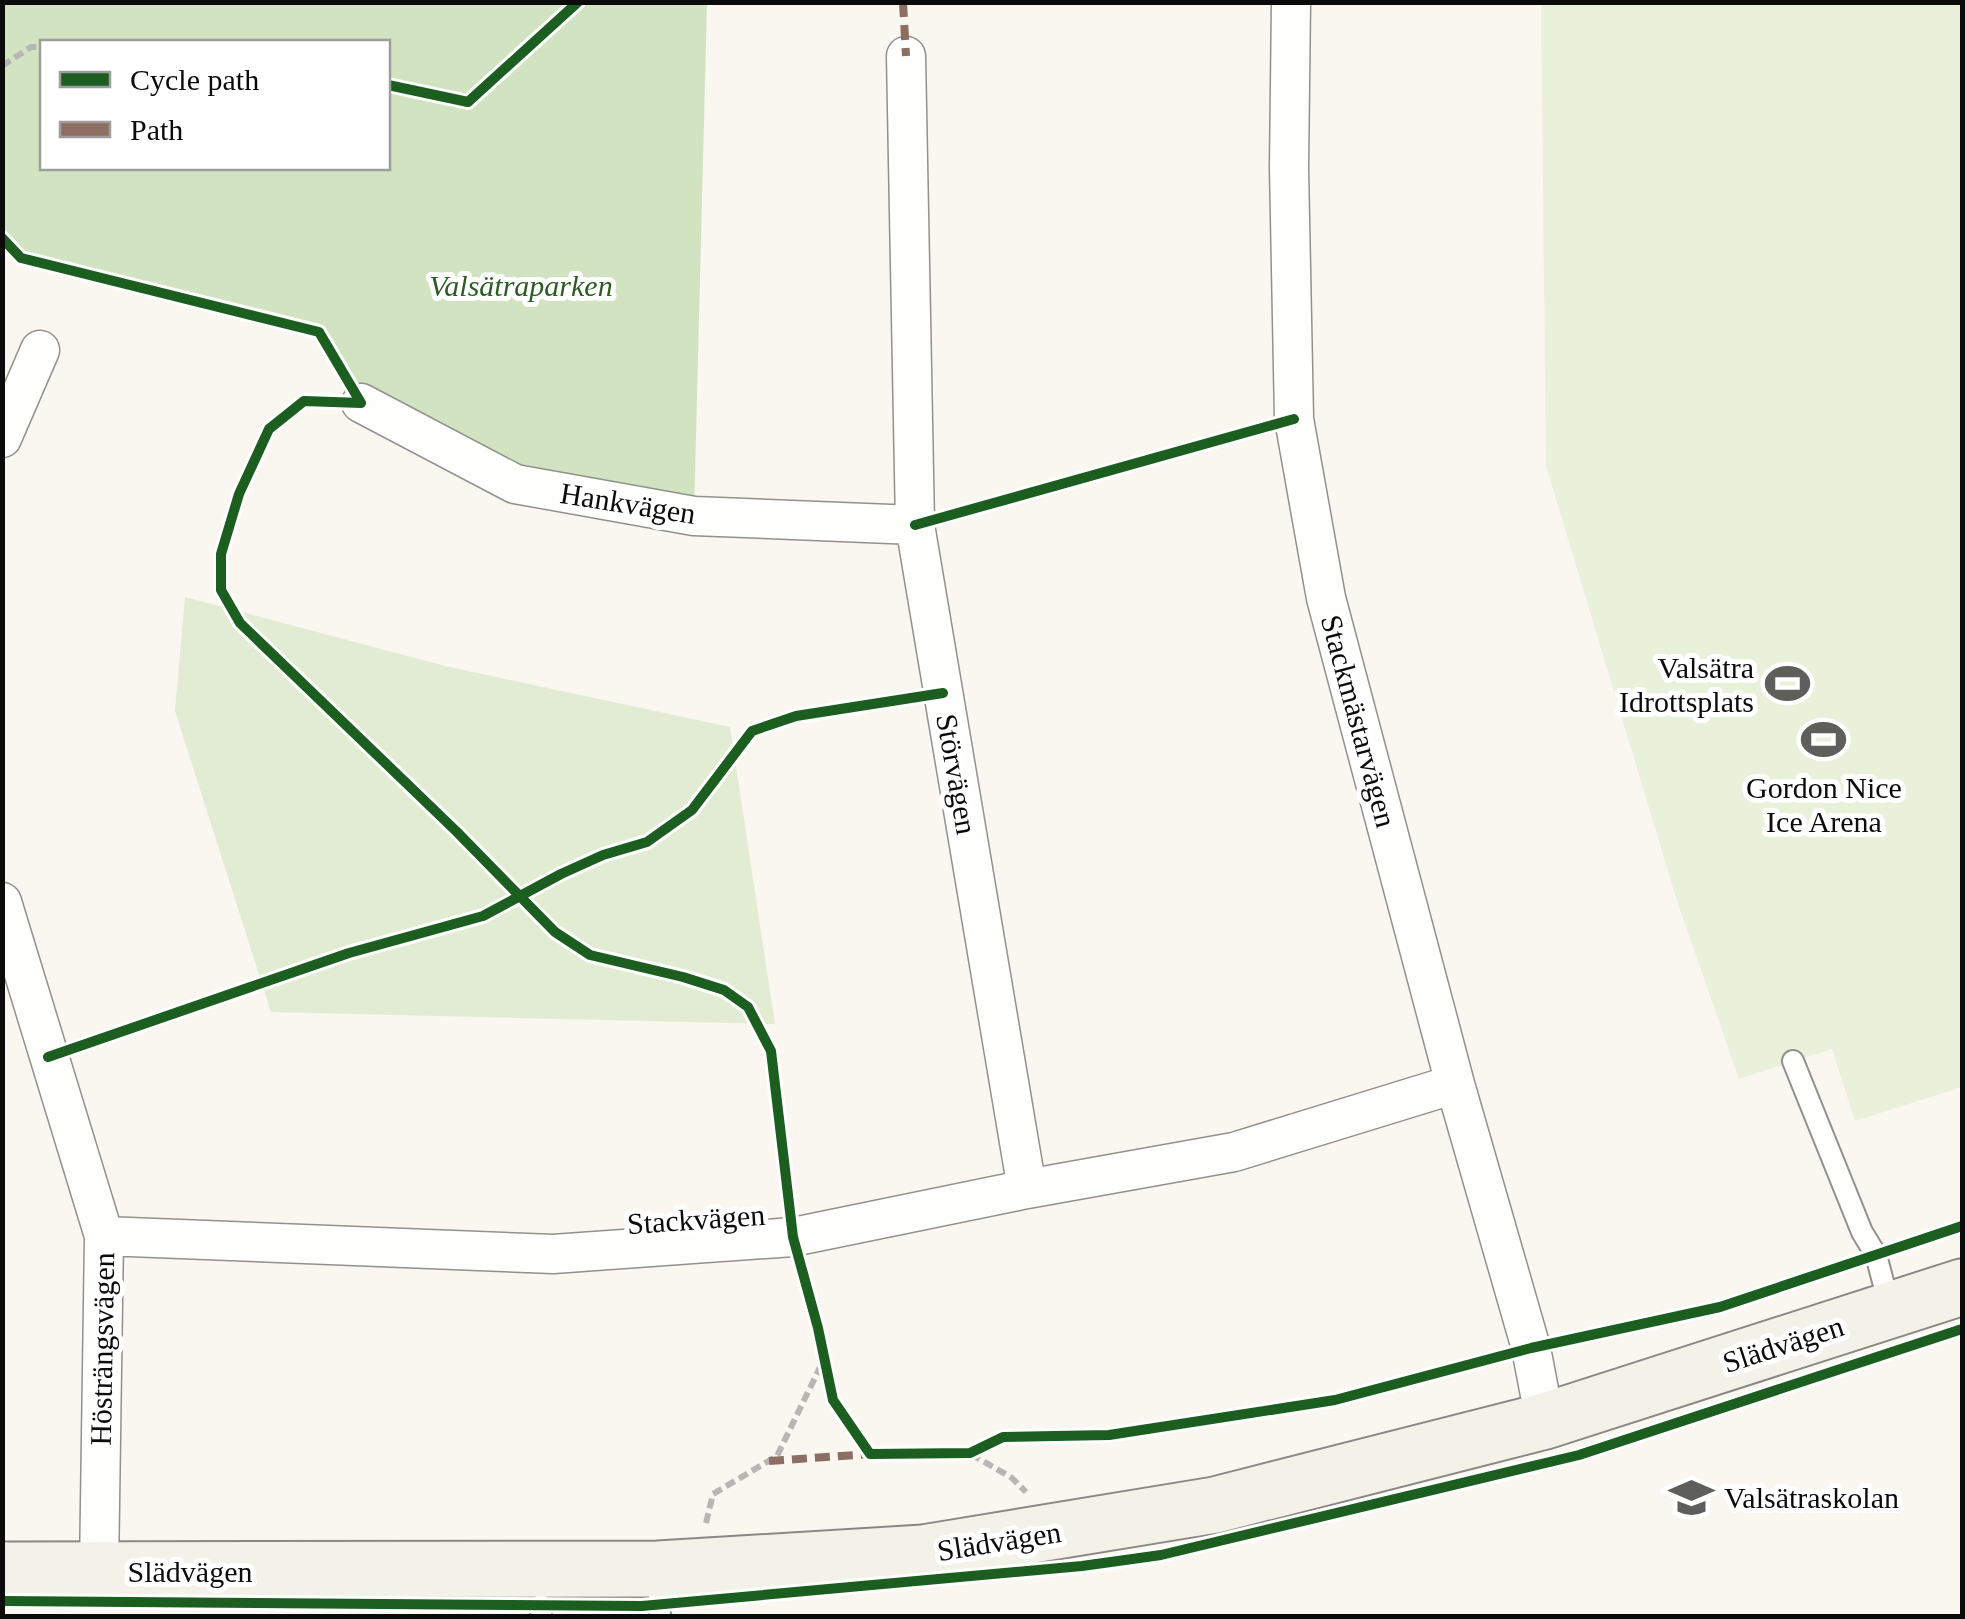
<svg xmlns="http://www.w3.org/2000/svg" width="1965" height="1619" viewBox="0 0 1965 1619" font-family="Georgia,serif">
<style>
.green{fill:#e1ecd2}
.forest{fill:#d1e3c1;fill-rule:evenodd}
.pitch{fill:#eaf1db}
.lines{fill:none;stroke-linecap:round;stroke-linejoin:round}
.lane-casing{stroke:#92918e;stroke-width:24}
.street-casing{stroke:#92918e;stroke-width:41}
.secondary-casing{stroke:#898885;stroke-width:59}
.path{stroke:#b7b6b5;stroke-width:6;stroke-dasharray:10 5;stroke-linecap:butt}
.lane{stroke:#fefefd;stroke-width:20}
.street{stroke:#fefefd;stroke-width:38}
.secondary{stroke:#f3f2e8;stroke-width:55}
.quiet{stroke:#8d6e63;stroke-width:8;stroke-dasharray:15 8;stroke-linecap:butt}
.cycleway-casing{stroke:#fff;stroke-width:16}
.cycleway{stroke:#1b5e20;stroke-width:10}
.labels{text-anchor:middle;dominant-baseline:central;stroke-width:10;stroke-linejoin:round;paint-order:stroke}
.park-label{font-size:30px;font-style:italic;fill:#2c5c23;stroke:#fff}
.street-label{font-size:30px;fill:#0b0b0b;stroke:#fff}
.poi-label{font-size:30px;fill:#0b0b0b;stroke:#fff;text-anchor:end}
</style>
<rect width="100%" height="100%" fill="#f9f7f0"/>
<!-- green -->
<path class="green" d="M185 597 449 667 730 727 775 1024 271 1012 175 711Z"/>
<!-- forest -->
<path class="forest" d="M3 3H707L694 516 515 484 361 403 319 332 21 258 3 238ZM42 42H388V168H42Z"/>
<!-- pitch -->
<path class="pitch" d="M1541 3H1962V1087L1855 1121 1832 1049 1739 1079 1677 901 1546 466Z"/>
<g class="lines">
<defs>
<path id="lane" d="M1793 1061 1862 1232 1876 1255 1890 1308
M658 1569 660 1616
M541 1605V1616"/>
<path id="street" d="M1291 2 1289 168 1294 419 1326 598 1455 1084 1531 1348 1545 1421
M906 56 915 525 1027 1189
M361 403 515 484 694 516 915 525
M2 438 40 350
M2 902 104 1236 99 1571
M104 1236 553 1254 793 1237 1027 1189 1234 1152 1455 1084"/>
<path id="secondary" d="M2 1570 658 1569 923 1553 1215 1505 1545 1421 1962 1287"/>
</defs>
<!-- lane casing -->
<use href="#lane" class="lane-casing"/>
<!-- street casing -->
<use href="#street" class="street-casing"/>
<!-- secondary casing -->
<use href="#secondary" class="secondary-casing"/>
<!-- path -->
<path class="path" d="M137 42H196
M2 66 31 47H42
M388 85 468 102 578 2
M2 238 21 258 319 332 342 372
M324 402 304 401 269 429 239 494 221 554V590L240 623 456 831 555 932 590 955 683 977 724 990 748 1007 771 1051 788 1203
M752 731 796 716 906 699
M83 1045 349 953 483 916 522 896
M1902 1246 1962 1226
M802 1269 833 1400 870 1454 970 1453 1003 1437 1109 1435 1335 1400 1495 1357
M1566 1340 1720 1307 1852 1263
M971 1454 1012 1478 1026 1492
M706 1523 713 1494 777 1456 824 1359"/>
<!-- lane -->
<use href="#lane" class="lane"/>
<!-- street -->
<use href="#street" class="street"/>
<!-- secondary -->
<use href="#secondary" class="secondary"/>
<!-- quiet -->
<path class="quiet" d="M903 2 906 56
M769 1461 870 1454"/>
<defs>
<path id="cycleway" d="M388 85 468 102 578 2
M2 238 21 258 319 332 361 403
M361 403 304 401 269 429 239 494 221 554V590L240 623 456 831 555 932 590 955 683 977 724 990 748 1007 771 1051 793 1237 818 1328 833 1400 870 1454 970 1453 1003 1437 1109 1435 1335 1400 1531 1348 1720 1307 1962 1226
M915 525 1294 419
M48 1057 349 953 483 916 561 874 603 855 647 842 692 810 752 731 796 716 943 693
M2 1601 642 1606 1082 1566 1161 1555 1579 1455 1962 1329"/>
</defs>
<!-- cycleway casing -->
<use href="#cycleway" class="cycleway-casing"/>
<!-- cycleway -->
<use href="#cycleway" class="cycleway"/>
</g>
<!-- icons -->
<defs>
<symbol id="stadium-bare" viewBox="-9 -9 18 18"><path d="M0-5a6.5 5 0 1 0 0 10a6.5 5 0 1 0 0-10ZM-3.5-1.8h7v3.6h-7Z" fill="#5e5e5b" stroke="#fff" stroke-width="2.5" paint-order="stroke"/></symbol>
<symbol id="school-bare" viewBox="-9 -9 18 18"><path d="M0-5L7-2L0 1L-7-2ZM-4 1L0 2.5L4 1V4Q0 6-4 4Z" fill="#5e5e5b" stroke="#fff" stroke-width="2.5" paint-order="stroke"/></symbol>
</defs>
<g fill-rule="evenodd">
<use href="#stadium-bare" x="1756" y="652" width="63" height="63"/>
<use href="#stadium-bare" x="1792" y="708" width="63" height="63"/>
<use href="#school-bare" x="1660" y="1466" width="63" height="63"/>
</g>
<g class="labels">
<!-- park labels -->
<g class="park-label">
<text x="521" y="285">Valsätraparken</text>
</g>
<!-- street labels -->
<g class="street-label">
<text transform="translate(628 503) rotate(9)">Hankvägen</text>
<text transform="translate(1359 721) rotate(75)">Stackmästarvägen</text>
<text transform="translate(957 774) rotate(80)">Störvägen</text>
<text transform="translate(696 1219) rotate(-4)">Stackvägen</text>
<text transform="translate(1783 1344) rotate(-18)">Slädvägen</text>
<text transform="translate(102 1349) rotate(-89)">Hösträngsvägen</text>
<text transform="translate(999 1541) rotate(-9)">Slädvägen</text>
<text x="190" y="1571">Slädvägen</text>
</g>
<!-- poi labels -->
<g class="poi-label">
<text x="1754" y="667">Valsätra<tspan x="1754" dy="34">Idrottsplats</tspan></text>
<text x="1824" y="787" text-anchor="middle">Gordon Nice<tspan x="1824" dy="34">Ice Arena</tspan></text>
<text x="1724" y="1497" text-anchor="start">Valsätraskolan</text>
</g>
</g>
<!-- border -->
<rect width="1965" height="1619" fill="none" stroke="#0b0b0b" stroke-width="10"/>
<!-- legend -->
<rect x="40" y="40" width="350" height="130" fill="#ffffff" stroke="#9d9d9d" stroke-width="2.5"/>
<rect x="60" y="72" width="50" height="15" fill="#1b5e20" stroke="#9d9d9d" stroke-width="2.5"/>
<text x="130" y="90" font-size="30" fill="#0b0b0b">Cycle path</text>
<rect x="60" y="122" width="50" height="15" fill="#8d6e63" stroke="#9d9d9d" stroke-width="2.5"/>
<text x="130" y="140" font-size="30" fill="#0b0b0b">Path</text>
</svg>
